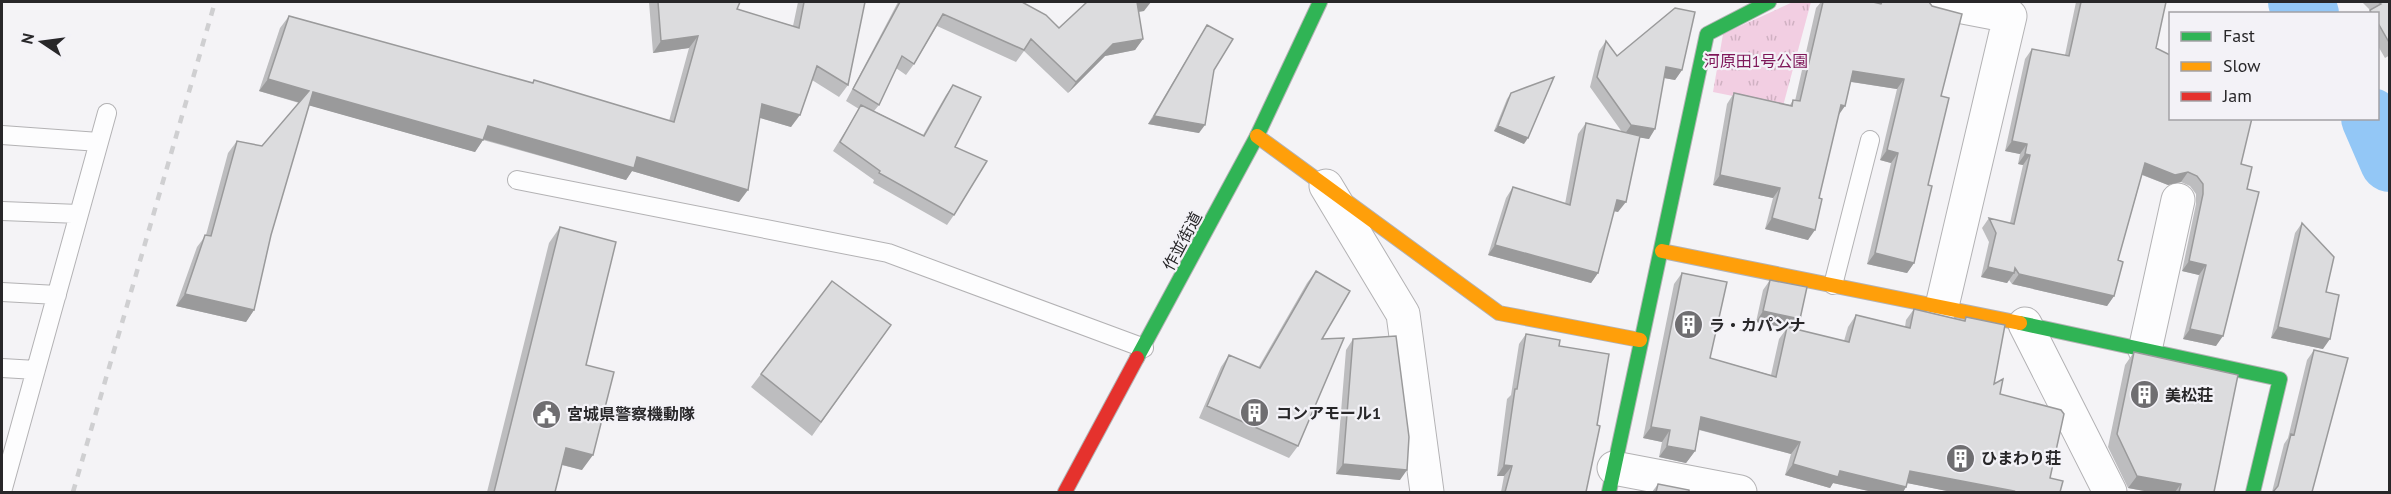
<svg xmlns="http://www.w3.org/2000/svg" width="2391" height="494" viewBox="0 0 2391 494" font-family="'PT Sans','Noto Sans JP',sans-serif">
<style>
.park{fill:url(#park-tufts)}
.lines{fill:none;stroke-linecap:round;stroke-linejoin:round}
.river{stroke:#93c7f6;stroke-width:60}
.lane-casing{stroke:#b3b2b4;stroke-width:20}
.street-casing{stroke:#b3b2b4;stroke-width:35}
.fast-casing{stroke:#b3b2b4;stroke-width:16}
.slow-casing{stroke:#b3b2b4;stroke-width:16}
.jam-casing{stroke:#b3b2b4;stroke-width:16}
.lane{stroke:#fdfdfe;stroke-width:18}
.street{stroke:#fdfdfe;stroke-width:33}
.fast{stroke:#30b455;stroke-width:14}
.slow{stroke:#ff9f0a;stroke-width:14}
.jam{stroke:#e5322d;stroke-width:14}
.rail{stroke:#cfcfd1;stroke-width:4.5;stroke-dasharray:8 8;stroke-linecap:butt}
.wall{fill:#bdbdbf}
.shaded-wall{fill:#9a9a9b}
.building{fill:#dcdcde;stroke:#9a9a9b;stroke-width:1.5}
.labels{text-anchor:middle;dominant-baseline:central;stroke-width:4.5;stroke-linejoin:round;paint-order:stroke}
.park-label{font-size:16px;fill:#7e1659;stroke:#f3f2f7}
.street-label{font-size:16px;fill:#282729;stroke:#f3f2f7}
.poi-label{font-size:16px;font-weight:bold;fill:#282729;stroke:#f3f2f7;text-anchor:start}
</style>
<defs>
<pattern id="park-tufts" width="24" height="20" patternUnits="userSpaceOnUse" patternTransform="scale(1.5)"><rect width="24" height="20" fill="#f2cee2"/><path d="M3 7l-1-3M5 7V3M7 7l1-3M15 17l-1-3M17 17v-4M19 17l1-3" fill="none" stroke="#d0b1c2"/></pattern>
</defs>
<rect width="100%" height="100%" fill="#f4f3f6"/>
<!-- park -->
<path class="park" d="M1793 2H1811L1783 106 1713 92 1723 34Z"/>
<g class="lines">
<!-- river -->
<path class="river" d="M2298 2 2309 14
M2371 118 2390 162"/>
<defs>
<path id="lane" d="M2 135 99 142
M517 180 888 253 1144 348
M2 211 79 214
M1833 285 1870 140
M2 292 57 295
M2 368 36 370
M2 492 107 113"/>
<path id="street" d="M1937 2 2010 16 1942 306
M1326 186 1403 314 1427 492
M2025 324 2110 492
M2145 350 2178 200
M1614 468 1740 492"/>
<path id="fast" d="M2020 323 2280 379 2253 492
M1137 358 1257 136 1320 2
M1609 492 1707 34 1769 2"/>
<path id="slow" d="M1257 136 1499 313 1640 340
M1662 251 2020 323"/>
<path id="jam" d="M1065 492 1137 358"/>
</defs>
<!-- lane casing -->
<use href="#lane" class="lane-casing"/>
<!-- street casing -->
<use href="#street" class="street-casing"/>
<!-- fast casing -->
<use href="#fast" class="fast-casing"/>
<!-- slow casing -->
<use href="#slow" class="slow-casing"/>
<!-- jam casing -->
<use href="#jam" class="jam-casing"/>
<!-- lane -->
<use href="#lane" class="lane"/>
<!-- street -->
<use href="#street" class="street"/>
<!-- fast -->
<use href="#fast" class="fast"/>
<!-- slow -->
<use href="#slow" class="slow"/>
<!-- jam -->
<use href="#jam" class="jam"/>
<!-- rail -->
<path class="rail" d="M73 492 215 2"/>
</g>
<!-- wall -->
<path class="wall" d="M649 2H740L737 9 793 26 798 2H865L848 85 839 97 812 80 791 127 760 118 739 202 632 171 626 180 483 140 475 152 309 105 271 235 254 310 246 322 176 306 197 247 206 235 228 153 237 141 262 146 299 103 259 91 280 28 289 16 532 83 534 80 669 121 689 48 653 53Z
M898 2H1022L1059 28 1087 2 1144 11 1138 12 1143 39 1135 50 1105 56 1068 93 1024 51 1016 62 937 26 914 64 906 75 896 68 879 105 874 111 923 135 946 95 953 85 955 147 954 215 947 225 873 183 874 180 833 151 859 109 846 101Z
M1821 2H1929L1941 96 1928 185 1914 263 1907 273 1867 264 1891 163 1880 160 1897 89 1851 82 1838 116 1808 240 1765 229 1773 198 1713 185 1727 104 1734 93 1790 105 1793 100 1795 101 1816 8Z
M2076 2H2166L2156 48 2241 164 2247 189 2216 346 2183 339 2199 275 2182 271 2196 204V194L2190 186 2181 182 2168 185 2142 175 2118 260 2114 296 2107 306 2012 284 2009 280 2007 283 1981 277 1989 242 1982 228 1989 218 2010 223 2023 165 2018 164 2020 154 2005 151 2025 59 2032 49 2065 55Z
M2362 2H2390V55L2385 58 2378 46V14H2368L2370 10Z
M1207 25 1214 70 1199 133 1148 124Z
M1606 41 1617 56 1682 70 1675 80 1664 78 1649 139 1639 137 1618 212 1614 211 1598 273 1591 283 1488 255 1506 198 1513 187 1565 204 1578 134 1586 123 1622 132 1590 87 1599 51Z
M1511 93 1524 144 1494 131 1507 99Z
M2302 223 2323 349 2271 338 2295 233Z
M560 227 586 365 582 470 562 465 555 492H487L549 243Z
M1316 271 1322 339 1298 446 1289 458 1199 418 1221 367 1229 355 1258 368 1307 283Z
M1682 273 1710 358 1771 375 1779 339 1787 328 1756 322 1763 290 1770 280 1793 329 1844 341 1848 327 1856 315 1905 327 1906 320 1914 309 1963 321 1966 317 1952 492 1907 483 1906 487 1903 492H1873L1833 483 1830 488 1785 475 1791 454 1699 430 1695 451 1686 463 1659 457 1662 442 1643 438 1674 284Z
M891 325 812 436 751 387 761 374Z
M1526 334 1559 346 1586 492H1501L1504 476H1497L1507 399 1511 395 1519 344Z
M1353 339 1400 480 1336 474 1346 350Z
M2314 350 2312 492H2272L2284 444 2288 438 2307 360Z
M2134 352 2214 492H2150L2128 488 2108 447 2125 365Z
M1658 484 1689 492H1652Z"/>
<!-- shaded-wall -->
<path class="shaded-wall" d="M1137 2H1151L1144 11 1129 13Z
M698 36 689 48 653 53 661 41Z
M1143 39 1135 50 1105 56 1068 93 1076 82 1113 44Z
M1666 67 1682 70 1675 80 1659 77Z
M1853 71 1904 79 1897 89 1846 81Z
M268 79 309 91 301 103 259 91Z
M313 92 483 140 475 152 304 104Z
M762 104 800 115 791 127 754 116Z
M1841 105 1845 106 1838 116Z
M1154 116 1205 125 1199 133 1148 124Z
M1631 125 1655 129 1649 139 1624 135Z
M488 126 637 157 748 190 739 202 632 171 626 180 479 138Z
M1498 126 1528 138 1524 144 1494 131Z
M2012 141 2027 144 2020 154 2005 151Z
M1887 150 1898 153 1891 163 1880 160Z
M2025 154 2030 155 2023 165 2018 164Z
M2145 163 2188 172 2181 182 2168 185 2138 173Z
M1720 175 1780 188 1773 198 1713 185Z
M1617 200 1626 202 1618 212 1609 210Z
M1772 218 1815 230 1808 240 1765 229Z
M1495 245 1598 273 1591 283 1488 255Z
M1875 253 1914 263 1907 273 1867 264Z
M2189 261 2206 265 2199 275 2182 271Z
M1988 267 2014 273 2007 283 1981 277Z
M2019 274 2114 296 2107 306 2012 284Z
M185 294 254 310 246 322 176 306Z
M1763 311 1800 319 1793 329 1756 322Z
M2278 327 2330 339 2323 349 2271 338Z
M2190 329 2223 336 2216 346 2183 339Z
M1701 417 1800 442 1791 454 1693 428Z
M1651 427 1670 430 1662 442 1643 438Z
M1667 446 1695 451 1686 463 1659 457Z
M566 448 593 455 582 470 555 463Z
M1343 464 1407 470 1400 480 1336 474Z
M1793 464 1840 471 1906 487 1903 492H1873L1833 483 1830 488 1785 475Z
M1504 465 1512 466 1504 476H1497Z
M1910 471 2014 491 2013 492H1952L1902 482Z
M2137 476 2181 484 2175 492H2150L2128 488Z"/>
<!-- building -->
<path class="building" d="M658 2H740L737 9 799 28 804 2H865L848 85 817 66 800 115 762 104 748 190 637 157 634 168 488 126 483 140 313 92 271 235 254 310 185 294 205 235 211 236 237 141 262 146 309 91 268 79 289 16 533 83 534 80 674 122 698 36 661 41Z
M900 2H1022L1046 15 1059 28 1087 2H1139H1137L1143 39 1113 44 1076 82 1031 39 1024 50 943 14 914 64 902 56 879 105 853 89Z
M1823 2H1873L1881 4 1882 2H1929L1932 6 1962 14 1941 96 1949 98 1928 185 1932 186 1914 263 1875 253 1898 153 1887 150 1904 79 1853 71 1845 106 1841 105 1819 198 1822 199 1815 230 1772 218 1780 188 1720 175 1734 93 1792 106 1793 100 1800 101Z
M2081 2H2166L2156 48 2170 55V118H2252L2241 164 2252 167 2247 189 2259 192 2223 336 2190 329 2206 265 2189 261 2203 194V184L2197 176 2188 172 2175 175 2145 163 2118 260 2123 262 2114 296 2019 274 2015 268 2014 273 1988 267 1996 233 1989 218 2014 224 2030 155 2025 154 2027 144 2012 141 2032 49 2069 56Z
M2378 2H2390V44L2378 23V14H2372L2370 10 2381 4Z
M1675 8 1695 12 1682 70 1666 67 1655 129 1631 125 1597 77 1606 41 1617 56Z
M1207 25 1233 39 1214 70 1205 125 1154 116Z
M1554 77 1528 138 1498 126 1511 93Z
M953 85 981 97 955 147 987 161 954 215 879 173 880 171 840 142 861 105 924 136Z
M1586 123 1640 136 1626 202 1617 200 1598 273 1495 245 1513 187 1570 205Z
M2302 223 2334 257 2326 292 2339 295 2330 339 2278 327Z
M560 227 616 242 586 365 614 372 593 455 566 448 555 492H494Z
M1316 271 1350 291 1322 339 1344 338 1298 446 1207 406 1229 355 1260 368Z
M1682 273 1727 282 1710 358 1776 377 1787 327 1849 342 1856 315 1910 328 1914 309 1965 321 1966 317 2005 325 1994 384 2003 379 2000 394 2061 410 2064 414 2050 478 2063 481 2060 492H2013L2014 491 1910 471 1906 487 1840 471 1838 477 1793 464 1800 442 1701 417 1695 451 1667 446 1670 430 1651 427Z
M1770 280 1807 287 1800 319 1763 311Z
M832 281 891 325 821 422 761 374Z
M1526 334 1560 340 1559 346 1609 354 1597 425 1600 426 1586 492H1505L1512 466 1504 465 1515 389H1517Z
M1396 336 1409 437 1407 470 1343 464 1353 339Z
M2314 350 2348 358 2312 492H2273L2278 486 2291 434 2294 435Z
M2134 352 2238 375 2214 492H2179L2181 484 2137 476 2117 434Z
M1658 484 1689 490V492H1656Z"/>
<!-- icons -->
<defs>
<symbol id="building-disc" viewBox="-11 -11 22 22"><circle r="9.5" fill="#6f6e71" stroke="#f3f2f7"/><path d="M-4-6H4V6H1V3H-1V6H-4ZM-2.5-4.3h1.7v1.8h-1.7ZM.8-4.3h1.7v1.8H.8ZM-2.5-1h1.7V.8h-1.7ZM.8-1h1.7V.8H.8Z" fill="#fff"/></symbol>
<symbol id="civic-disc" viewBox="-11 -11 22 22"><circle r="9.5" fill="#6f6e71" stroke="#f3f2f7"/><path d="M-.6-6.5H3V-4.5H.6V-3L4-1V1h2V6H-6V1h2V-1L-.6-3ZM-1.2 2.5V6h2.4V2.5Z" fill="#fff"/></symbol>
</defs>
<g fill-rule="evenodd">
<use href="#building-disc" x="1672" y="308" width="33" height="33"/>
<use href="#building-disc" x="2128" y="378" width="33" height="33"/>
<use href="#building-disc" x="1238" y="396" width="33" height="33"/>
<use href="#civic-disc" x="530" y="398" width="33" height="33"/>
<use href="#building-disc" x="1944" y="442" width="33" height="33"/>
</g>
<g class="labels">
<!-- park labels -->
<g class="park-label">
<text x="1756" y="61">河原田1号公園</text>
</g>
<!-- street labels -->
<g class="street-label">
<text transform="translate(1182 241) rotate(-62)">作並街道</text>
</g>
<!-- poi labels -->
<g class="poi-label">
<text x="1709" y="325">ラ・カパンナ</text>
<text x="2165" y="395">美松荘</text>
<text x="1276" y="413">コンアモール1</text>
<text x="567" y="414">宮城県警察機動隊</text>
<text x="1981" y="458">ひまわり荘</text>
</g>
</g>
<!-- border -->
<rect width="2391" height="494" fill="none" stroke="#282729" stroke-width="6"/>
<!-- legend -->
<rect x="2169" y="12" width="210" height="108" fill="#f3f2f7" stroke="#a2a1a5" stroke-width="1.5"/>
<rect x="2181" y="32" width="30" height="9" fill="#30b455" stroke="#a2a1a5" stroke-width="1.5"/>
<text x="2223" y="42" font-size="18" fill="#282729">Fast</text>
<rect x="2181" y="62" width="30" height="9" fill="#ff9f0a" stroke="#a2a1a5" stroke-width="1.5"/>
<text x="2223" y="72" font-size="18" fill="#282729">Slow</text>
<rect x="2181" y="92" width="30" height="9" fill="#e5322d" stroke="#a2a1a5" stroke-width="1.5"/>
<text x="2223" y="102" font-size="18" fill="#282729">Jam</text>
<!-- north arrow -->
<g transform="translate(42 42) rotate(283)" stroke="#f3f2f7" stroke-width="4.5" paint-order="stroke">
<path d="M0-4.5L10 22L0 15L-10 22Z" fill="#282729"/>
<text y="-9" font-size="16" font-weight="bold" text-anchor="middle" fill="#282729">N</text>
</g>
</svg>
